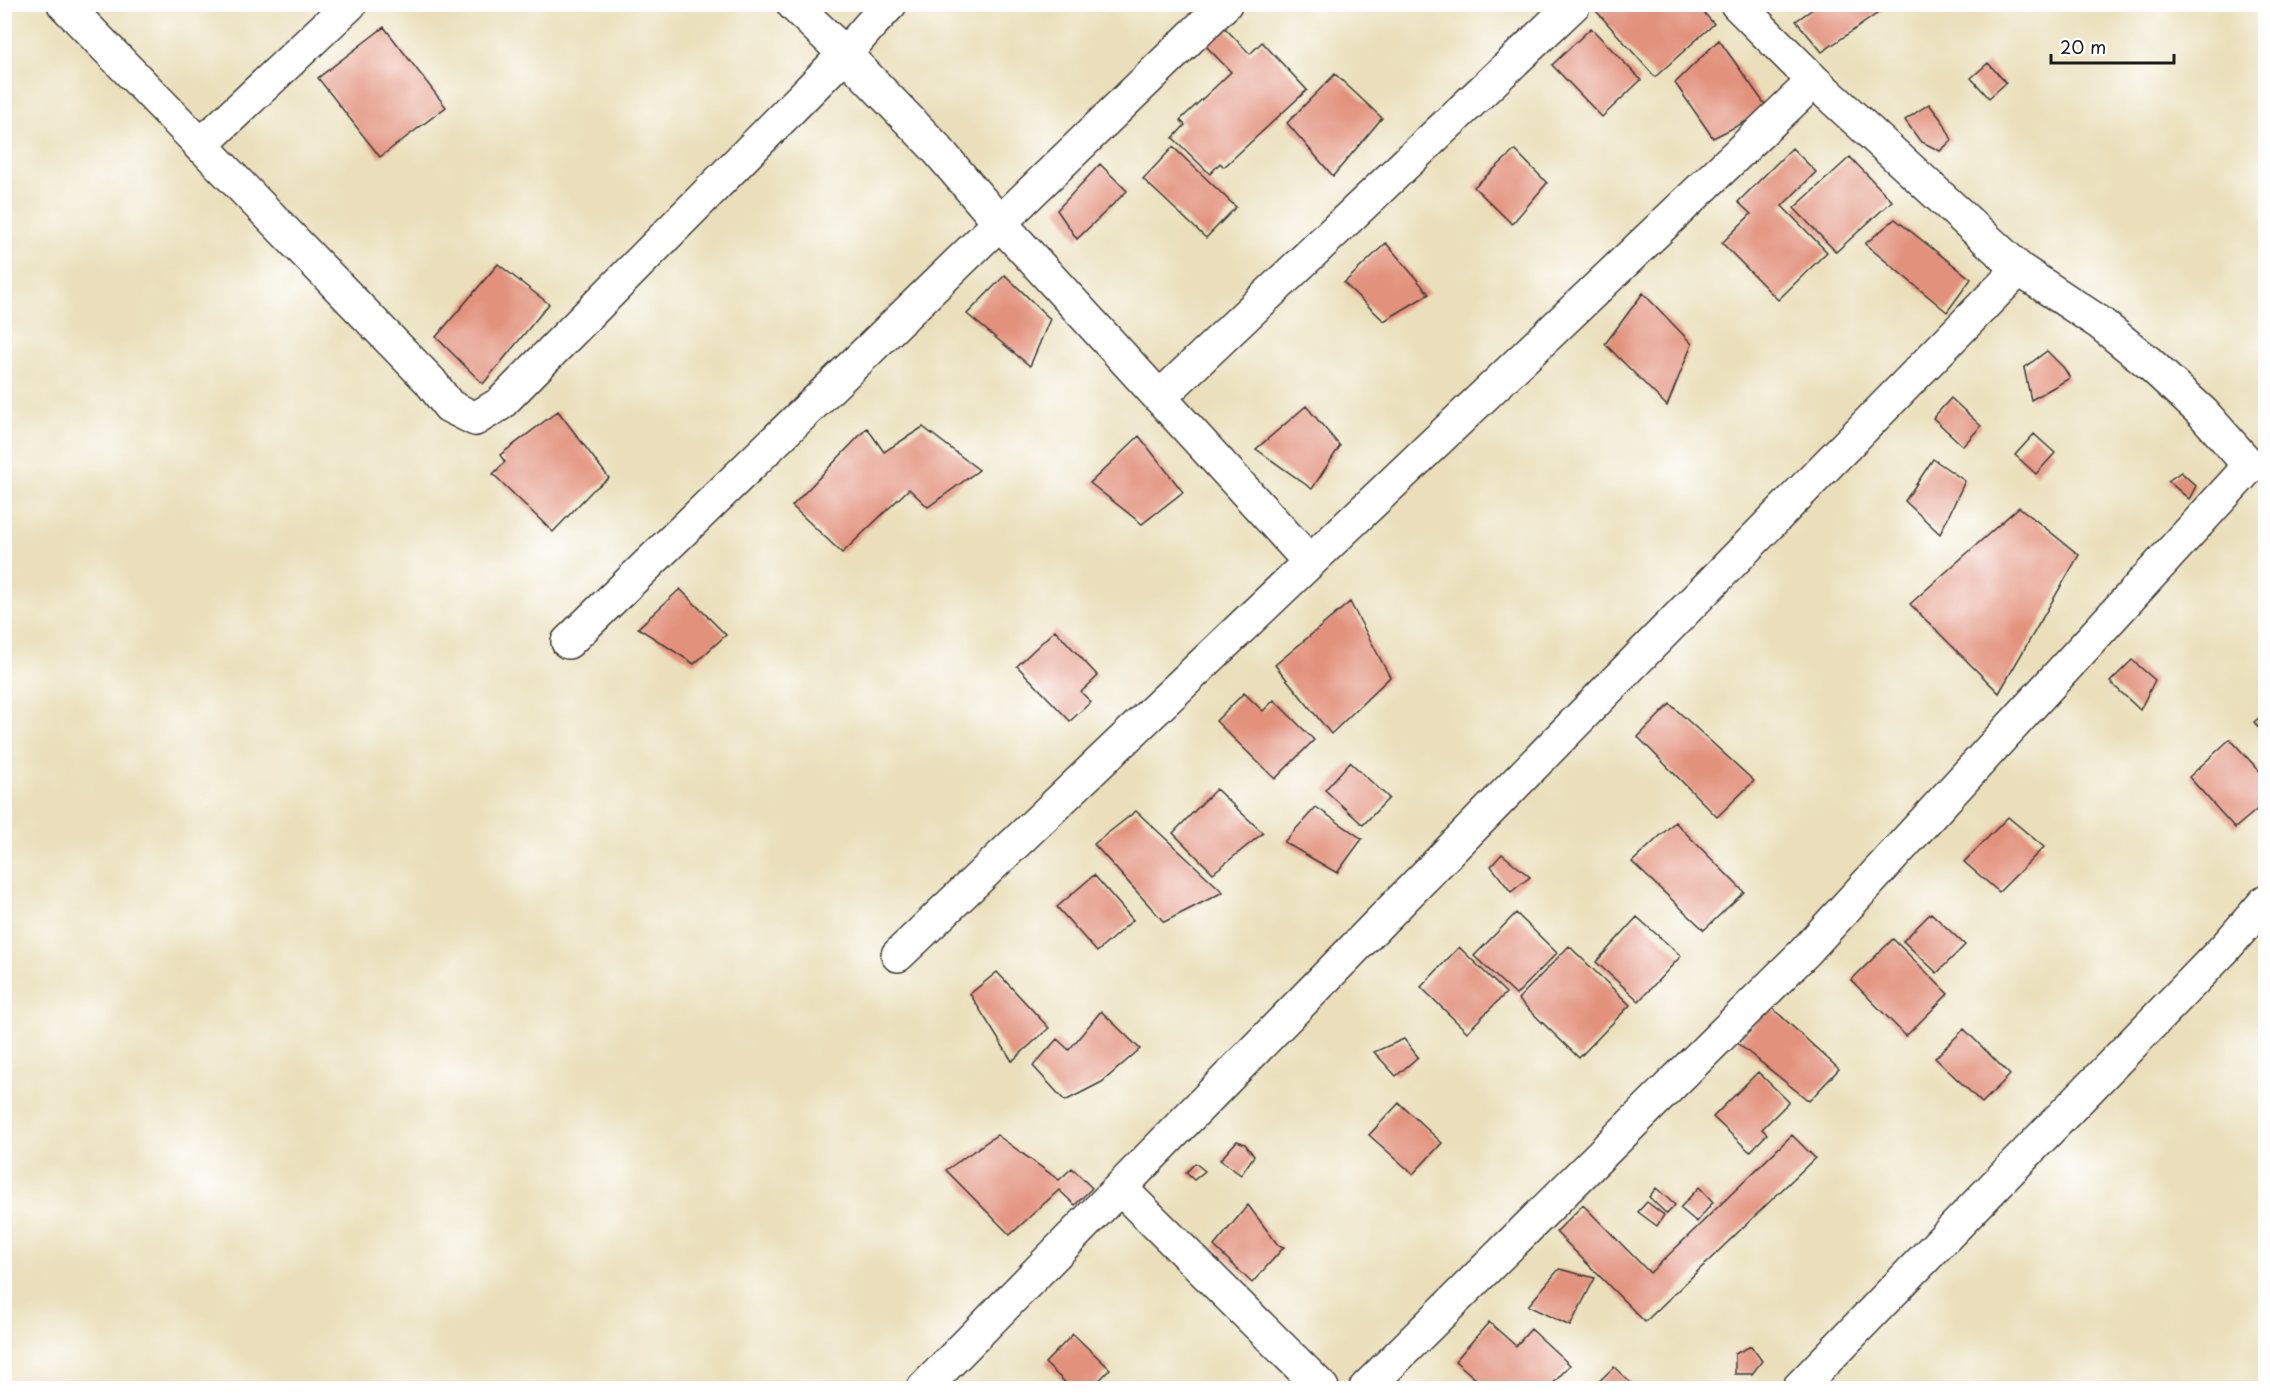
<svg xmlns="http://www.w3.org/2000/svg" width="2270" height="1393" viewBox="0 0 2270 1393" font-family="'Playpen Sans',sans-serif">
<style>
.building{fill:#e2917c}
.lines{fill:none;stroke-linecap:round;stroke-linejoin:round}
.street-casing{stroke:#3b3934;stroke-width:36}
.street{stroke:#fff;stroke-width:33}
</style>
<rect width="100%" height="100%" fill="#fff"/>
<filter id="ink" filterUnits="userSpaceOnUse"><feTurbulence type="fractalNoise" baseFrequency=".0167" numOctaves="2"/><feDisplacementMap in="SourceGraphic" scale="12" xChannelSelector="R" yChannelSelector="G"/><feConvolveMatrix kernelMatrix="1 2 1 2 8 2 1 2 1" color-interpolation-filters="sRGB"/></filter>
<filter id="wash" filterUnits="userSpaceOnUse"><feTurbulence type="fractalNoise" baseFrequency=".008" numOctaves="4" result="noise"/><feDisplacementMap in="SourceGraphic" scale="24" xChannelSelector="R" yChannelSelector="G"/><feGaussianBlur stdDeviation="1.35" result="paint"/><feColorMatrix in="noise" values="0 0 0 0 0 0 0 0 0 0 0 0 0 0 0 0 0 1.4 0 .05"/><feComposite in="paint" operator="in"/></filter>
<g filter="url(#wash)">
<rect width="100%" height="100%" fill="#eadfba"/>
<g id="blocks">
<!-- building -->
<path class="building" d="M1590 4H1696L1714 24 1655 77Z
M1820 4H1891L1822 52 1796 21Z
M1223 26 1250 54 1262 42 1307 90 1224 167 1220 163 1210 174 1173 138 1185 125 1180 120 1231 72 1204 44Z
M384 27 446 107 380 157 318 78Z
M1591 28 1641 80 1602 117 1552 65Z
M1719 40 1769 110 1713 138 1675 83Z
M1988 63 2006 83 1989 98 1971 78Z
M1335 74 1382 118 1333 176 1287 123Z
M1929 104 1943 122 1952 140 1940 151 1920 141 1905 120Z
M1173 147 1236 207 1206 238 1143 179Z
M1792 148 1816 172 1782 206 1827 252 1778 300 1722 243 1751 214 1738 202Z
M1515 150 1547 183 1512 224 1474 187Z
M1850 157 1892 201 1836 252 1794 208Z
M1100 164 1127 191 1077 239 1057 210Z
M1895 219 1971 279 1947 312 1865 244Z
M1386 243 1429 294 1384 321 1344 283Z
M498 264 549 304 483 384 436 337Z
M1005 275 1050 319 1030 366 967 314Z
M1643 293 1692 344 1667 406 1605 344Z
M2047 351 2064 368 2070 378 2031 400 2024 368Z
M1951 398 1981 426 1963 446 1933 418Z
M1306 406 1340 446 1312 489 1256 449Z
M558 411 609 478 592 491 553 532 493 474 505 462 500 455Z
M923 427 979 470 928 507 909 489 842 553 792 506 867 428 884 452Z
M2034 434 2055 453 2036 474 2015 455Z
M1139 436 1183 492 1142 524 1090 483Z
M1933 459 1965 481 1940 534 1905 501Z
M2181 472 2196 486 2189 499 2168 481Z
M2019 507 2079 555 1999 693 1910 604Z
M680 589 726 635 694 664 638 628Z
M1350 602 1390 677 1331 734 1275 665Z
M1055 630 1098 676 1081 692 1091 702 1070 721 1017 666Z
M2132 660 2155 680 2140 710 2110 682Z
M1244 693 1263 711 1274 700 1314 740 1275 779 1216 721Z
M1670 704 1754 781 1717 817 1638 737Z
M2266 712V735L2254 722Z
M2230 739 2266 778V802L2235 828 2189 777Z
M1350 762 1389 798 1363 825 1325 790Z
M1216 789 1263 833 1213 873 1173 833Z
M1316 807 1362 839 1337 873 1284 842Z
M1136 811 1223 892 1164 922 1094 844Z
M2008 817 2044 847 1999 892 1964 862Z
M1675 822 1744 892 1704 930 1632 862Z
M1502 854 1530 877 1511 892 1491 866Z
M1094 875 1133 920 1097 952 1057 907Z
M1516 913 1557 953 1516 995 1474 956Z
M1931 913 1965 945 1937 973 1903 941Z
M1637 917 1681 956 1639 1001 1596 962Z
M1893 939 1948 994 1906 1036 1851 980Z
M1569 946 1630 1005 1579 1058 1518 999Z
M1459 947 1506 993 1467 1032 1421 987Z
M997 972 1049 1028 1012 1061 970 994Z
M1769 1005 1839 1069 1809 1101 1737 1043Z
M1101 1011 1140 1049 1102 1082 1065 1101 1033 1066 1057 1039 1069 1050Z
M1964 1029 2010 1075 1982 1103 1935 1058Z
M1404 1039 1418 1057 1396 1076 1374 1052Z
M1758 1072 1789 1102 1762 1129 1767 1134 1750 1152 1713 1117Z
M1399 1103 1442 1143 1413 1174 1369 1135Z
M997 1135 1059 1180 1072 1168 1092 1188 1075 1205 1059 1190 1010 1235 946 1170Z
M1792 1135 1815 1158 1645 1322 1556 1232 1583 1205 1650 1273Z
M1237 1141 1245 1144 1254 1156 1241 1175 1220 1160Z
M1195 1163 1205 1171 1194 1180 1186 1173Z
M1699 1187 1713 1202 1697 1222 1680 1208Z
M1656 1188 1675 1205 1667 1214 1649 1197Z
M1647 1202 1664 1215 1657 1226 1638 1212Z
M1248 1205 1278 1245 1284 1247 1252 1283 1214 1246Z
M1559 1269 1595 1278 1570 1326 1528 1306Z
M1489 1322 1516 1346 1531 1329 1570 1365 1549 1388H1486L1455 1361Z
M1073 1334 1110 1369 1092 1388H1071L1045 1363Z
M1751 1346 1762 1361 1752 1374H1735V1354Z
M1614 1367 1636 1388H1592Z"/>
</g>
</g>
<g filter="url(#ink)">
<use href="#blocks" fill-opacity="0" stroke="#3b3934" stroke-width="1.5"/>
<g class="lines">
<defs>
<path id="street" d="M64 4 430 381 449 406 475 419 500 404 845 54 793 4
M890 4 872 23 845 54 936 148 1000 223 1310 562
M200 146 350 4
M1160 397 1574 4
M568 642 1225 4
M898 955 1814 81
M1121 1189 1322 1388
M924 1388 2019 269
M1366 1388 1805 952 2250 466 2203 413 2149 363 2100 323 2019 269 1814 81 1737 4
M1799 1388 2225 948 2266 901"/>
</defs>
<!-- street casing -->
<use href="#street" class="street-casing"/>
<!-- street -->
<use href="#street" class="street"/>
</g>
</g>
<!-- margin -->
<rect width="2270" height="1393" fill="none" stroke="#fff" stroke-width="24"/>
<!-- scale -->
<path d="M2051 54v9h123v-9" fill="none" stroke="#1c1c1c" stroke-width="3"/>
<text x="2060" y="54" font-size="18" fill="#1c1c1c" stroke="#ffffff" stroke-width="4.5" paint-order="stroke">20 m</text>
</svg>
